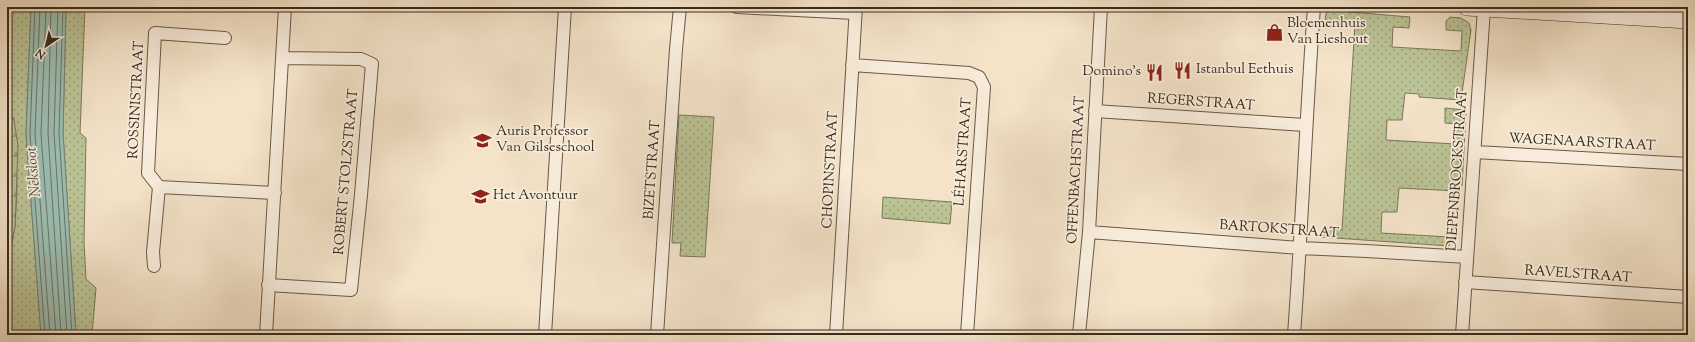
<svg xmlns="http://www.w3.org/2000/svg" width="1695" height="342" viewBox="0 0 1695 342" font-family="'Sorts Mill Goudy',serif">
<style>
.grass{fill:url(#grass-dots);stroke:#7a785a}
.forest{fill:url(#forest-firs);stroke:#7a785a}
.water{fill:#9cbeb2;stroke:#748376}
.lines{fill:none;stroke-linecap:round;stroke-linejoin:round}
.shore{stroke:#6a7468;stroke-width:1}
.street-casing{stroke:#685948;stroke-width:14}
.secondary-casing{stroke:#392b1d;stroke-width:18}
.street{stroke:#f8eddc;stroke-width:12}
.secondary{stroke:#f8eddc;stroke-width:17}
.labels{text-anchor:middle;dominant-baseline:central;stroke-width:3.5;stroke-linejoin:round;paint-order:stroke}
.poi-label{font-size:14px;fill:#392b1d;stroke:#f8eddc;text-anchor:start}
.street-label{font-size:14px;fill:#392b1d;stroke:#f8eddc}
.water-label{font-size:15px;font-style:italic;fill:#525042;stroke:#f8eddc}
</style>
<defs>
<pattern id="grass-dots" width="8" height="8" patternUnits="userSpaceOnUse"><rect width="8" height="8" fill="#bbc496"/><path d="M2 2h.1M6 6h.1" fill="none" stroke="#999f7a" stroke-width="1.8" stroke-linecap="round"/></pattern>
<pattern id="forest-firs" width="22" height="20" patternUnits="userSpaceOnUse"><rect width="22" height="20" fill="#bbc496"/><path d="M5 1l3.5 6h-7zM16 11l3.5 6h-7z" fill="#999f7a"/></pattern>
</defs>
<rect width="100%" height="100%" fill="#f4e3c9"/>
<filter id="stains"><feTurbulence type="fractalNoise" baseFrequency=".005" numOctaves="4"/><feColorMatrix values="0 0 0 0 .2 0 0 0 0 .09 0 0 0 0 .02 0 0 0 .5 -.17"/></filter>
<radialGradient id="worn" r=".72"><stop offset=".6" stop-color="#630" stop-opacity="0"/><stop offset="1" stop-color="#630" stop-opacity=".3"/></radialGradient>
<!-- grass -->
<path class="grass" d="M7 7H31L26 134 41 335H7V254L12 241 15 227 17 190 14 120 7 109Z
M66 7H85L80 133 86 138 84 242 86 279 96 288 92 335H76L63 133Z
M1327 10 1410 17 1409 28 1393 27 1392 47 1461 51 1462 31 1446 30V21L1450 17 1461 18 1469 23 1471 30 1461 100 1419 97V94L1405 93 1402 120H1387L1386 140 1455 144 1457 124 1445 123V108L1464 110 1466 113 1462 186 1457 191 1399 188 1397 212H1382L1381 233 1450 237 1449 246 1321 237 1322 229 1342 230 1355 24 1335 23 1325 19Z
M679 115 714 117 705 257 680 256 681 243H672Z
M883 197 952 202 950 224 882 218Z"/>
<!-- forest -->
<path class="forest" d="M7 109 14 120 18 146 15 227 12 241 7 254Z"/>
<!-- water -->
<path class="water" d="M31 7H66L63 133 76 335H41L26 134Z"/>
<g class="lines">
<!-- shore -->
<path class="shore" d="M35 7 30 134 45 335
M40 7 35 134 50 335
M46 7 41 134 56 335
M51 7 48 133 61 335
M58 7 54 133 67 335
M63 7 59 133 72 335"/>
<defs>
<path id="street" d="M737 7 855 13
M1684 20 1685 7
M852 65 969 73 979 77 984 87 967 335
M1095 111 1305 125
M1475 152 1688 164
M159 187 275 193
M1089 232 1300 248 1366 251 1467 257
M154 266 153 252 159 187 148 173 155 33 225 38
M1465 282 1688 297
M268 285 351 290 361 195 372 64 361 59 282 58
M266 335 285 7
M545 335 565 7
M657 335 676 49 680 7
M836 335 856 7
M1079 335 1089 232 1101 7
M1294 335C1302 226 1306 116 1314 7
M1462 335 1484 8"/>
<path id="secondary" d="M1467 7 1688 20"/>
</defs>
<!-- street casing -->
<use href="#street" class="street-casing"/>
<!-- secondary casing -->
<use href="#secondary" class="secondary-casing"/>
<!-- street -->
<use href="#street" class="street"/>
<!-- secondary -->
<use href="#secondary" class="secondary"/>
</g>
<!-- icons -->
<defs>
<symbol id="shop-bare" viewBox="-9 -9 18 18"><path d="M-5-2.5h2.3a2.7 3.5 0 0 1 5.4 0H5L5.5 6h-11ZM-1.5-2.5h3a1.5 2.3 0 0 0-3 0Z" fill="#8f2418" stroke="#f8eddc" stroke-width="2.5" paint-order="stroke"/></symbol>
<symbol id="restaurant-bare" viewBox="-9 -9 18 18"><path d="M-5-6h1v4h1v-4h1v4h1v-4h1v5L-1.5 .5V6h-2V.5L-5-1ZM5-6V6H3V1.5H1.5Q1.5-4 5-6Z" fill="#8f2418" stroke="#f8eddc" stroke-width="2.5" paint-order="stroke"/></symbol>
<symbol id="school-bare" viewBox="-9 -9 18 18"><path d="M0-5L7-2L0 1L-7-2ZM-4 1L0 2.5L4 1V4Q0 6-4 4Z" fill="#8f2418" stroke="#f8eddc" stroke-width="2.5" paint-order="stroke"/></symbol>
</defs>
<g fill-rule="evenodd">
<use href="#shop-bare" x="1262" y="20" width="25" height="25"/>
<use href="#restaurant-bare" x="1170" y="58" width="25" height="25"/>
<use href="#restaurant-bare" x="1142" y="60" width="25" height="25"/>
<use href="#school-bare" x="470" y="128" width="25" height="25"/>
<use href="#school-bare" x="468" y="184" width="25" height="25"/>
</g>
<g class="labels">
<!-- poi labels -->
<g class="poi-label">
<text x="1287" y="24">Bloemenhuis<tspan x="1287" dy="16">Van Lieshout</tspan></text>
<text x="1196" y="70">Istanbul Eethuis</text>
<text x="1141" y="72" text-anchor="end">Domino's</text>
<text x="496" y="132">Auris Professor<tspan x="496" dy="16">Van Gilseschool</tspan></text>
<text x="493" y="196">Het Avontuur</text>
</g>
<!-- street labels -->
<g class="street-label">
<text transform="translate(137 100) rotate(-87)">ROSSINISTRAAT</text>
<text transform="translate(1201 103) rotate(4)">REGERSTRAAT</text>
<text transform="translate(1582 143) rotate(3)">WAGENAARSTRAAT</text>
<text transform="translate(964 152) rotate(-86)">LÉHARSTRAAT</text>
<text transform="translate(653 170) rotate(-86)">BIZETSTRAAT</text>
<text transform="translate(831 170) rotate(-87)">CHOPINSTRAAT</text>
<text transform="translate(1077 170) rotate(-87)">OFFENBACHSTRAAT</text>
<text transform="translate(1458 170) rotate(-86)">DIEPENBROCKSTRAAT</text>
<text transform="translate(347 172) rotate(-85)">ROBERT STOLZSTRAAT</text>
<text transform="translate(1279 230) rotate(4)">BARTOKSTRAAT</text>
<text transform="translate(1578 275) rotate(4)">RAVELSTRAAT</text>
</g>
<!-- water labels -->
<g class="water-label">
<text transform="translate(34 172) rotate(-95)">Neksloot</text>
</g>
</g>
<!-- margin -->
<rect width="1695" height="342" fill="none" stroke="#f4e3c9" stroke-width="24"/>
<rect x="8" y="8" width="1679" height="326" fill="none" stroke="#392b1d" stroke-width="2"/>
<rect x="12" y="12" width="1671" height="318" fill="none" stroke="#392b1d"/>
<!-- north arrow -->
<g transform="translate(46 46) rotate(215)" stroke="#f8eddc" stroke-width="3" paint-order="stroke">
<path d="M0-3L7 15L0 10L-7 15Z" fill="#392b1d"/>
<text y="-6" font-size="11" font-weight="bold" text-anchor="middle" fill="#392b1d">N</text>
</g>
<rect width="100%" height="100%" filter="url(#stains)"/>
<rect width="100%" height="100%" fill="url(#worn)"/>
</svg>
